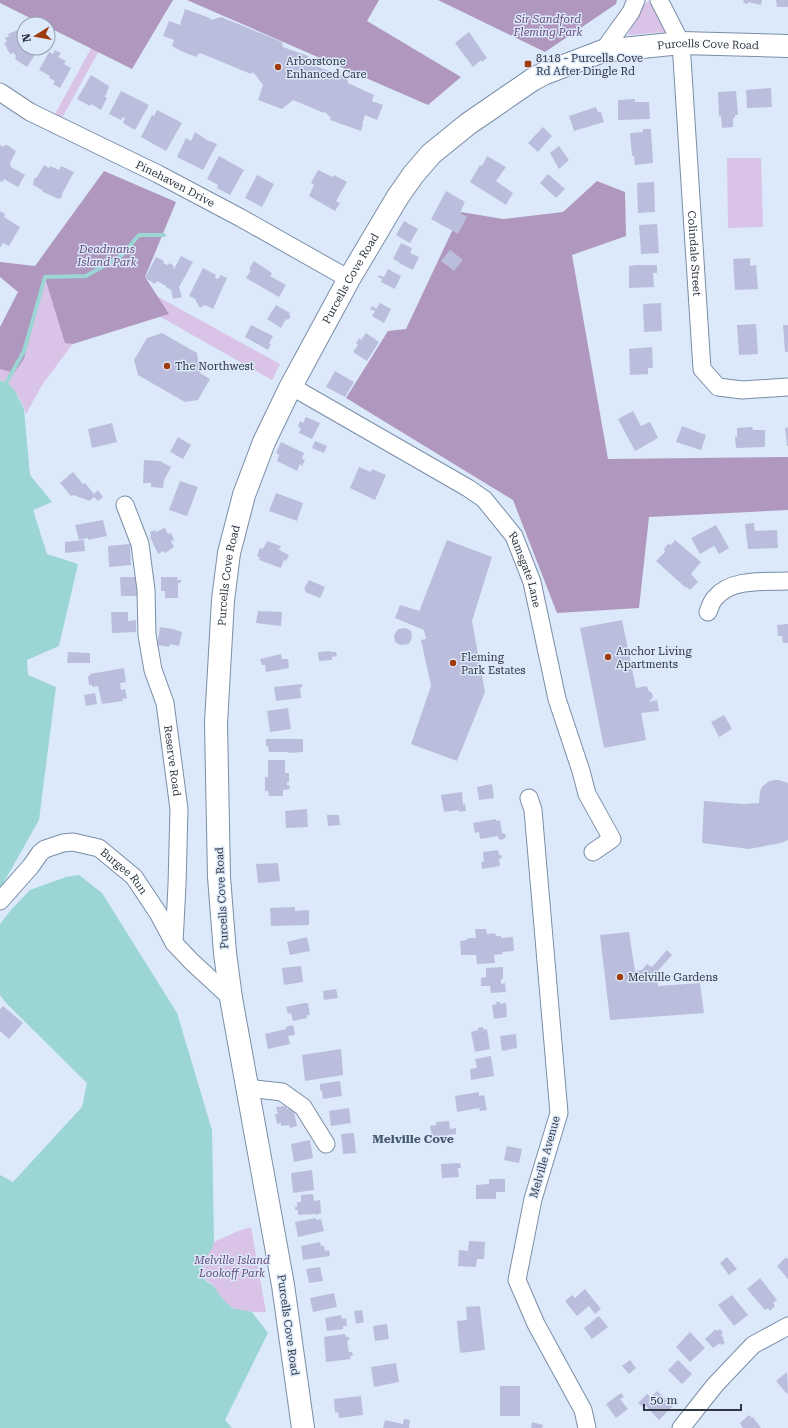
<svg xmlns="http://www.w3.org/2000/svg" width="788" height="1428" viewBox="0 0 788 1428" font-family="'Roboto Serif',serif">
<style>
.green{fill:#d9c3e7}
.forest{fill:#af97bd}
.water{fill:#9bd5d4}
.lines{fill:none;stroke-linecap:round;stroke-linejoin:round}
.stream{stroke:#9bd5d4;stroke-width:4}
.building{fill:#bbbddd}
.minor-casing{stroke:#798ea8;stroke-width:19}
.major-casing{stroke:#798ea8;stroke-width:24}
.minor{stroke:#fff;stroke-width:17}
.major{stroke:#fff;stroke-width:22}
.poi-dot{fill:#a03b0d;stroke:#dce9fa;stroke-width:1.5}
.labels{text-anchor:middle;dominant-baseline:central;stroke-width:3;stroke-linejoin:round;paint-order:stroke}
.park-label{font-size:11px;font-style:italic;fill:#68487b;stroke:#dce9fa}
.street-label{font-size:11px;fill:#2d3641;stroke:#dce9fa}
.poi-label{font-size:11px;fill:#2d3641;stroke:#dce9fa;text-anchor:start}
.neighbourhood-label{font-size:12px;font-weight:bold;fill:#455970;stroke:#dce9fa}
</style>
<rect width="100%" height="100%" fill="#dce9fa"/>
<!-- green -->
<path class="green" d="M649 1 667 32 628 35 643 5Z
M95 41 102 45 62 118 55 114Z
M727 158H761L763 227 728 228Z
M45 277 131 282 280 364 272 380 113 290 42 385 26 414C22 401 14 385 0 380V369L14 373 24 359Z
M251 1227 266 1312C249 1312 231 1312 221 1298 218 1294 217 1290 215 1287 208 1279 201 1282 202 1267 204 1258 211 1251 214 1242L238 1231Z"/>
<!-- forest -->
<path class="forest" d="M0 0H173L132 69 48 27V24H42L0 3Z
M187 0H379L367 21 461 77 428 105Z
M438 0H617L616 4 545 52Z
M104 171 176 202 145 277 169 314 73 344 65 343 45 278 24 359 14 373 0 369V327L18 292 0 277V262L35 266Z
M597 181 625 192 626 236 572 255 608 459 788 457V510L649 517 639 608 557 613 513 500 346 398 388 331 406 329 461 212 503 219 563 212Z"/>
<!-- water -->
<path class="water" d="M0 380 10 385 15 391 24 409 30 475 52 502 33 510 47 554 78 564 59 646 27 660 28 675 56 687 39 820 0 889Z
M79 875 102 893 177 1013 212 1130 214 1242 212 1249 204 1260 202 1269 203 1277 207 1282 214 1286 221 1297 232 1308 252 1312 268 1333 225 1420 232 1428H0V1175L13 1182 82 1107 87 1083 6 1003 0 995V924L11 910 30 890 66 877Z"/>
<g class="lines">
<!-- stream -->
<path class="stream" d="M6 383 24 351 45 277 86 276 121 256 139 235H164"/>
</g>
<!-- building -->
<path class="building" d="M744 0H762L761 5 748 2V4L743 3Z
M776 0H788V7H777Z
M185 9 210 18 211 20 221 17 282 42 283 47 308 56V63L347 78 348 83 374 95 372 101 383 105 377 120 365 115 362 124H363L361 131 330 120 331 118 325 112 324 113 293 100 282 109 258 100 263 85 253 72 251 74 200 53 196 57 181 51 172 46 174 40 163 36 169 21 180 25Z
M23 28 24 48H34L36 53 27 67 15 59 16 56 14 53 10 54 4 43 7 42 5 38 9 36 8 34Z
M469 32 487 58 482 62 481 60 473 67 455 43Z
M55 50 61 53 58 57 66 61 64 64 71 68 60 88 53 84 55 81 49 78 50 76 39 70 49 52 53 54Z
M91 75 109 86 106 95 104 96 107 98 101 110 91 104 90 106 77 99Z
M771 88 772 107 747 108 746 90Z
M121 91 149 105 135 130 123 123 125 118 123 117 121 120 109 114Z
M736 91 738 115H735V118H733V127L722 128 721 116H719L718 92Z
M635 99V102H649L650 119 618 120V100Z
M596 107 598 112H601L604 122 574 131 569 116Z
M157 110 182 123 166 151 141 137 152 115 154 116Z
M543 127 552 136 538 152 528 143Z
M643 129H651L653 163 635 165 634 156H632L630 133 643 132Z
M195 132 208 141H210L217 144 203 170 177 157 186 138 191 141Z
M0 145 3 147 5 145H7L16 151 10 163 11 167 25 175 18 187 4 179 2 182 0 181Z
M559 146 569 160 559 169 550 153Z
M219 156 244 170 230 195 217 188 218 185 207 179Z
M487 156 506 167 496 181 513 193 506 205 470 182 480 165 482 166Z
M44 165 49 168 50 166 59 170 61 166 74 172 63 192 61 198 59 199 43 192 42 190 33 185 34 179 37 177Z
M318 170 333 177 334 175 347 182 336 201 340 203 335 211 309 196 314 185 311 183Z
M548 174 565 189 556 198 540 183Z
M257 175 274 184 262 207 245 198Z
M654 182 655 212 638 213 637 183Z
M446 191 465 202 460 213 467 217 458 234 431 219Z
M0 211 5 214 4 217 20 227 9 246 3 243 0 248Z
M404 221 418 229 410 243 396 235Z
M657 224 659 253 641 254 639 225Z
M401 243 412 248 410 253 419 257 413 270 399 263V262L393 259Z
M450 250 463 260 454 271 441 261Z
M181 256 193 262 179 287 182 297 173 299 171 290 166 287V286L157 281 155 284 145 278 156 257 164 261 163 263 168 265 169 263 174 266 173 268 174 269Z
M750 258V266L756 265 758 289 735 290 733 259Z
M254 261 272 273 270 276 286 285 279 297 246 278 251 270 249 269Z
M637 265H657V273H653L654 287 629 288V266Z
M203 268 216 275 215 278 218 279 221 275 227 278 213 309 205 305 200 308 195 299 189 296Z
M388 269 401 276 395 289 381 282 382 279 378 277 379 275 384 277Z
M380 303 391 309 384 323 372 316 375 311 370 309 372 306 376 309Z
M661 303 662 331 644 332 643 304Z
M276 305 290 313 289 315 291 316 288 320 286 319 281 328 267 319Z
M756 324 758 354 739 355 737 325Z
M251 325 273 336 269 343 271 344 268 350 245 337Z
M783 325H788V352H785Z
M162 333 197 353 200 373 210 379 198 400 185 402 138 375 134 360 147 338Z
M366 333 379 342 367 361 353 352 358 345 356 343 359 338 361 340Z
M652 347 653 368H648V374L630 375 629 349Z
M335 371 354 382 345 397 326 387Z
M633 411 641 426 650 422 658 438 635 451 618 419Z
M306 417 320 423 312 439 299 433 301 428 298 427 300 421 303 423Z
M112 423 117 442 92 448 88 429Z
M682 426 706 435 701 450 676 442Z
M752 427 753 430H765V447L736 448 735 437H737V428Z
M788 427V446H787L785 428Z
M178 437 191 445 183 459 170 452Z
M315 441 327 446 324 453 312 448Z
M281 442 304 453 302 459 305 460 302 466 300 464 297 471 277 461 279 455 276 453Z
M144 460 160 461 171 467 164 480 163 488 151 487V483H143Z
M359 467 371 472 372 469 386 475 375 500 350 488Z
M73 472 83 484 85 483 94 494 98 490 103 497 98 501 94 497 90 501 73 495 71 496 60 483Z
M180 481 198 487 187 516 169 510Z
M276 493 303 503 297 521 269 511Z
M103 520 107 536 88 540V538L79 540 75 525Z
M754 523 755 531 777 530 778 548 748 549 745 524Z
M716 525 729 548 719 554 714 545V546L700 554 691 538Z
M165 528 168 534 171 533 174 540 171 541 174 547 165 553 164 551 158 554 150 537 151 536 150 532 155 530 156 532Z
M84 540 85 551 65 553V542Z
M447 540 492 557 472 621 485 692 457 761 411 744 431 686 421 640 426 639 424 630 395 618 400 605 420 611V609Z
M675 540 701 562 691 574 698 582 690 590 687 587 686 588 656 561 665 552 664 549 668 544 671 545Z
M267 541 281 546 279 550 289 555 286 561 284 560 281 568 259 560 260 558 257 556 260 548 263 549Z
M130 544 131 565 109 567 108 546Z
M120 577H136L137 596H121Z
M161 577H178L177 580H181V583H178V598H165V591H161Z
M309 580 325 587 320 598 305 592 306 590 304 589Z
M258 611 282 612 281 626 256 623Z
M111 612H128V621L136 620V632L112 633Z
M622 620 636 688 647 686 648 690 652 693 653 697 649 702 657 700 659 711 641 713 646 740 604 748 580 628Z
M788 624V643H783L782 636H778L777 625Z
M160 627 173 629 182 632 179 646 170 644 169 647 157 645Z
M406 628 411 631 412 638 409 644 400 645 395 642 394 635 398 629Z
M331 651V652H336L337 656 332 657V660L319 661 318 652Z
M68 652 90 653V663H67Z
M281 654 282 659H288L289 668 266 672 265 665H262L260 659Z
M124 668 126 682 120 683 121 690 125 689 127 698 122 699 123 701 102 704 98 686 92 687V685H89L88 676H90V674Z
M302 684V687L300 688 301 698 276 701 274 687Z
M95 693 97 704 86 706 84 695Z
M288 708 291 729 270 732 267 711Z
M724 715 732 729 719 737 711 722Z
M266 739H303V752L289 753 288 752H269L268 746H266Z
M268 760H285V773H289V782H287V785H289L290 789 283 790V796H269L268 791H265V777H268Z
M775 780H779L788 783V840L781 843 749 849 702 843 704 801 743 804 759 803 760 791 762 787 769 781Z
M492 784 494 798 479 800 477 787Z
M462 792 463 805 465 804 466 811 459 812V810L444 812 441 795Z
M307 809 308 827 286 828 285 811Z
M327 815H339L340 825 328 826Z
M496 819V821L500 820 502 833 505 834 506 837 504 839 501 840 498 838V836L480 839 479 832 475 833 473 823Z
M498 850 499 855H501L502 858 499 859 500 866 482 869 481 862H484L483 852Z
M278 863 280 881 258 883 256 864Z
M295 907V911L309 910V925L271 926 270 908Z
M475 929H486L487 934 495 933 496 936H501V938L513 937 514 951 502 952 503 954 494 955 495 963 477 964 476 955H461L460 941 467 940 468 938H476Z
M629 932 635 971 642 970 647 964 652 967 667 950 672 955 657 972 662 977 658 983V986L700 983 704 1013 610 1020 600 935Z
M307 937 310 951 290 955 287 942Z
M301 966 303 982 284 985 282 968Z
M503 967V979H501V984L505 983 506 992 491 993 490 986H481V978L486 977V968Z
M336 989 338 998 324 1000 323 991Z
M496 1002H500V1004L506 1003 507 1017 494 1019 492 1005 497 1004Z
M304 1003H308L310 1015H307V1018L293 1021 291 1013 288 1014 286 1007Z
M3 1006 23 1023 9 1039 0 1031V1009Z
M293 1025 295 1035 288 1036 290 1044 268 1049 265 1034 286 1029V1027Z
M483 1027 484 1030 487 1029 490 1049 475 1052 471 1032 478 1030V1028Z
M516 1034 517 1048 502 1051 500 1036Z
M341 1049 343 1075 305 1081 302 1055Z
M491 1056 494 1076 471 1080 470 1069 477 1068 475 1059Z
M340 1081 342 1096 323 1099 322 1091 320 1090V1084Z
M479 1092V1096L484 1095 487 1110 480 1111 479 1108 457 1112 455 1096Z
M286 1106 287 1109 293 1107 297 1126 290 1128 289 1125 281 1126V1123L277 1124 275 1114H278L276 1107Z
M349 1108 351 1123 331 1126 329 1111Z
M449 1121 450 1129 456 1128V1134L447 1135 448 1139H441V1136L432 1137 430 1126 436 1125V1122Z
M354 1133 356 1153 343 1154 341 1134Z
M310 1140 313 1158 294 1162 291 1144Z
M507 1146 522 1149 519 1163 504 1160Z
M460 1163 461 1168H458L459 1177 442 1178 441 1164Z
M312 1170 314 1190 293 1193 291 1173Z
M489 1179H505V1192H496V1199H476V1185L489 1184Z
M313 1194 314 1201 320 1200 321 1213 316 1215V1214L298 1215V1210H295V1207H297V1202H301V1195Z
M316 1218V1220L321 1219 324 1231 298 1237 295 1222Z
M469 1241 485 1242 484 1259H477L476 1267 458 1266 459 1250 468 1251Z
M320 1242 321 1246H324L325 1251 329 1250 330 1256 303 1260 301 1246Z
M727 1257 737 1269 729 1275 720 1263Z
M786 1257 788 1259V1279L777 1266Z
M320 1267 323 1281 309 1283 306 1269Z
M760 1278 777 1300 773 1303 775 1306 770 1311 768 1308 765 1310 747 1289Z
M585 1289 601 1309 595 1314 589 1306 577 1316 565 1301 572 1295 575 1298Z
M334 1293 337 1307 313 1312 310 1298Z
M732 1295 748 1315 734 1326 718 1305Z
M480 1306 485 1350 460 1353 457 1321 467 1320 466 1307Z
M362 1310 364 1322 356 1324 354 1311Z
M341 1315 342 1319 346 1318 347 1326H343V1329L327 1331 325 1318Z
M599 1316 608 1327 592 1339 584 1328Z
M387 1324 389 1339 375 1341 373 1326Z
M716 1329 717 1331 720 1329 723 1333 721 1335 724 1339 723 1340 725 1343 722 1345 720 1343 713 1348 705 1339Z
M690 1332 705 1348 690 1362 676 1347Z
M345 1334 346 1337H349V1340L347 1341 349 1352H352L353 1356H350L351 1359 326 1362 324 1337Z
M630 1360 636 1368 629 1374 622 1366Z
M678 1360 692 1374 682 1384 668 1370Z
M396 1363 399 1382 374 1387 371 1367Z
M787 1372 788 1393 787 1394 776 1381Z
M500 1386H520V1416H500Z
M657 1391 673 1406 659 1420 645 1405 643 1407 638 1403 647 1394 651 1397Z
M621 1393 624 1397 620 1399 628 1409 616 1418 606 1404Z
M361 1396 363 1415 339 1418 338 1412 335 1413 334 1399Z
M749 1415 752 1418 753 1417 761 1428H743L740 1423Z
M404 1419 410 1420 409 1428H383L385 1420 403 1424Z
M532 1422 543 1425 542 1428H531Z"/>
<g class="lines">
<defs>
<g id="minor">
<path id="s1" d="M659 0 681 43 702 369 718 387 742 390 788 387"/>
<path d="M603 51 631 12 636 0"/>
<path id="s2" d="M0 92 30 112 158 174 241 218 349 279"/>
<path id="s3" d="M290 388 301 392 468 488 484 499 514 536 532 582 557 699 581 771 587 794 612 839 593 852"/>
<path id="s4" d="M125 505 140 544 146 590 147 635 153 670 165 703 179 809 177 885 174 943"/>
<path d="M708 612C710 608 711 602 715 598 731 578 765 582 788 581"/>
<path d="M529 798 533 810 559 1113 533 1199 517 1280 536 1324 583 1410 587 1428"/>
<path id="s5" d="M0 901 31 866 40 853 45 849 63 843 73 842 99 848 134 877 158 913 174 943 192 962 231 998"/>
<path d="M247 1088 282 1092 303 1107 326 1144"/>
<path d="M681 1428 715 1385 753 1345 788 1326"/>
</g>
<g id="major">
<path id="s6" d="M303 1428 283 1285 231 998 225 953 219 877 216 723 223 600 229 553 244 495 264 442 290 388 349 279 397 198 413 175 431 154 468 124 532 80 543 74 603 51 681 43 788 46"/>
</g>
</defs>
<!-- minor casing -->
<use href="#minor" class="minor-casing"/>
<!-- major casing -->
<use href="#major" class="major-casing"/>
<!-- minor -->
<use href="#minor" class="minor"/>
<!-- major -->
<use href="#major" class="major"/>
</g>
<!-- markers -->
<g class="poi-dot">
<rect x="524" y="60" width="8" height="8" rx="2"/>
<circle cx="278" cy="67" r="4"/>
<circle cx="167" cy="366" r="4"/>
<circle cx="608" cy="657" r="4"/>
<circle cx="453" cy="663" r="4"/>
<circle cx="620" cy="977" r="4"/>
</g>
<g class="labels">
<!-- park labels -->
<g class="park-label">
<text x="548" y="19">Sir Sandford<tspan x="548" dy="13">Fleming Park</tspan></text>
<text x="107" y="249">Deadmans<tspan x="107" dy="13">Island Park</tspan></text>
<text x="232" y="1260">Melville Island<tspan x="232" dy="13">Lookoff Park</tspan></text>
</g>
<!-- street labels -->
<g class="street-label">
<text stroke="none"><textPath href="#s6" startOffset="1640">Purcells Cove Road</textPath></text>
<text stroke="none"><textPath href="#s2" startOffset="198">Pinehaven Drive</textPath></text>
<text stroke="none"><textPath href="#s1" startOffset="259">Colindale Street</textPath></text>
<text stroke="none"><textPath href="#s6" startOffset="1184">Purcells Cove Road</textPath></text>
<text stroke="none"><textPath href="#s3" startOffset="307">Ramsgate Lane</textPath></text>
<text stroke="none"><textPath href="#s6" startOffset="860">Purcells Cove Road</textPath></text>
<text stroke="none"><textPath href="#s4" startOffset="262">Reserve Road</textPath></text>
<text stroke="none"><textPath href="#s5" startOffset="159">Burgee Run</textPath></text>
<text transform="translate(222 898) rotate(-93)">Purcells Cove Road</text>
<text transform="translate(545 1157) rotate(-74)">Melville Avenue</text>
<text transform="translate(288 1325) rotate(82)">Purcells Cove Road</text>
</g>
<!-- poi labels -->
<g class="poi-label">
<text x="536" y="58">8118 - Purcells Cove<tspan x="536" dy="13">Rd After Dingle Rd</tspan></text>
<text x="286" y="61">Arborstone<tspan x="286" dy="13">Enhanced Care</tspan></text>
<text x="175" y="366">The Northwest</text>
<text x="616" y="651">Anchor Living<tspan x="616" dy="13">Apartments</tspan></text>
<text x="461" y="657">Fleming<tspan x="461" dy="13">Park Estates</tspan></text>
<text x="628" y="977">Melville Gardens</text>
</g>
<!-- neighbourhood labels -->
<g class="neighbourhood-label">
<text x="413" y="1139">Melville Cove</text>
</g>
</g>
<!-- north arrow -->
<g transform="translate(36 36) rotate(259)"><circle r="19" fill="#dce9fa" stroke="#96a1b0"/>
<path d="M0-3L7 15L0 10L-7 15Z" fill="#a03b0d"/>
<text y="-6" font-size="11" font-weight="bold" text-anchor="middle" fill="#2d3641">N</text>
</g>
<!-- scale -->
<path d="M644 1404v6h97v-6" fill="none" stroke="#2d3641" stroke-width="2"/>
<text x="650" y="1404" font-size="12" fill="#2d3641" stroke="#dce9fa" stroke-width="3" paint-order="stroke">50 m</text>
</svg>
